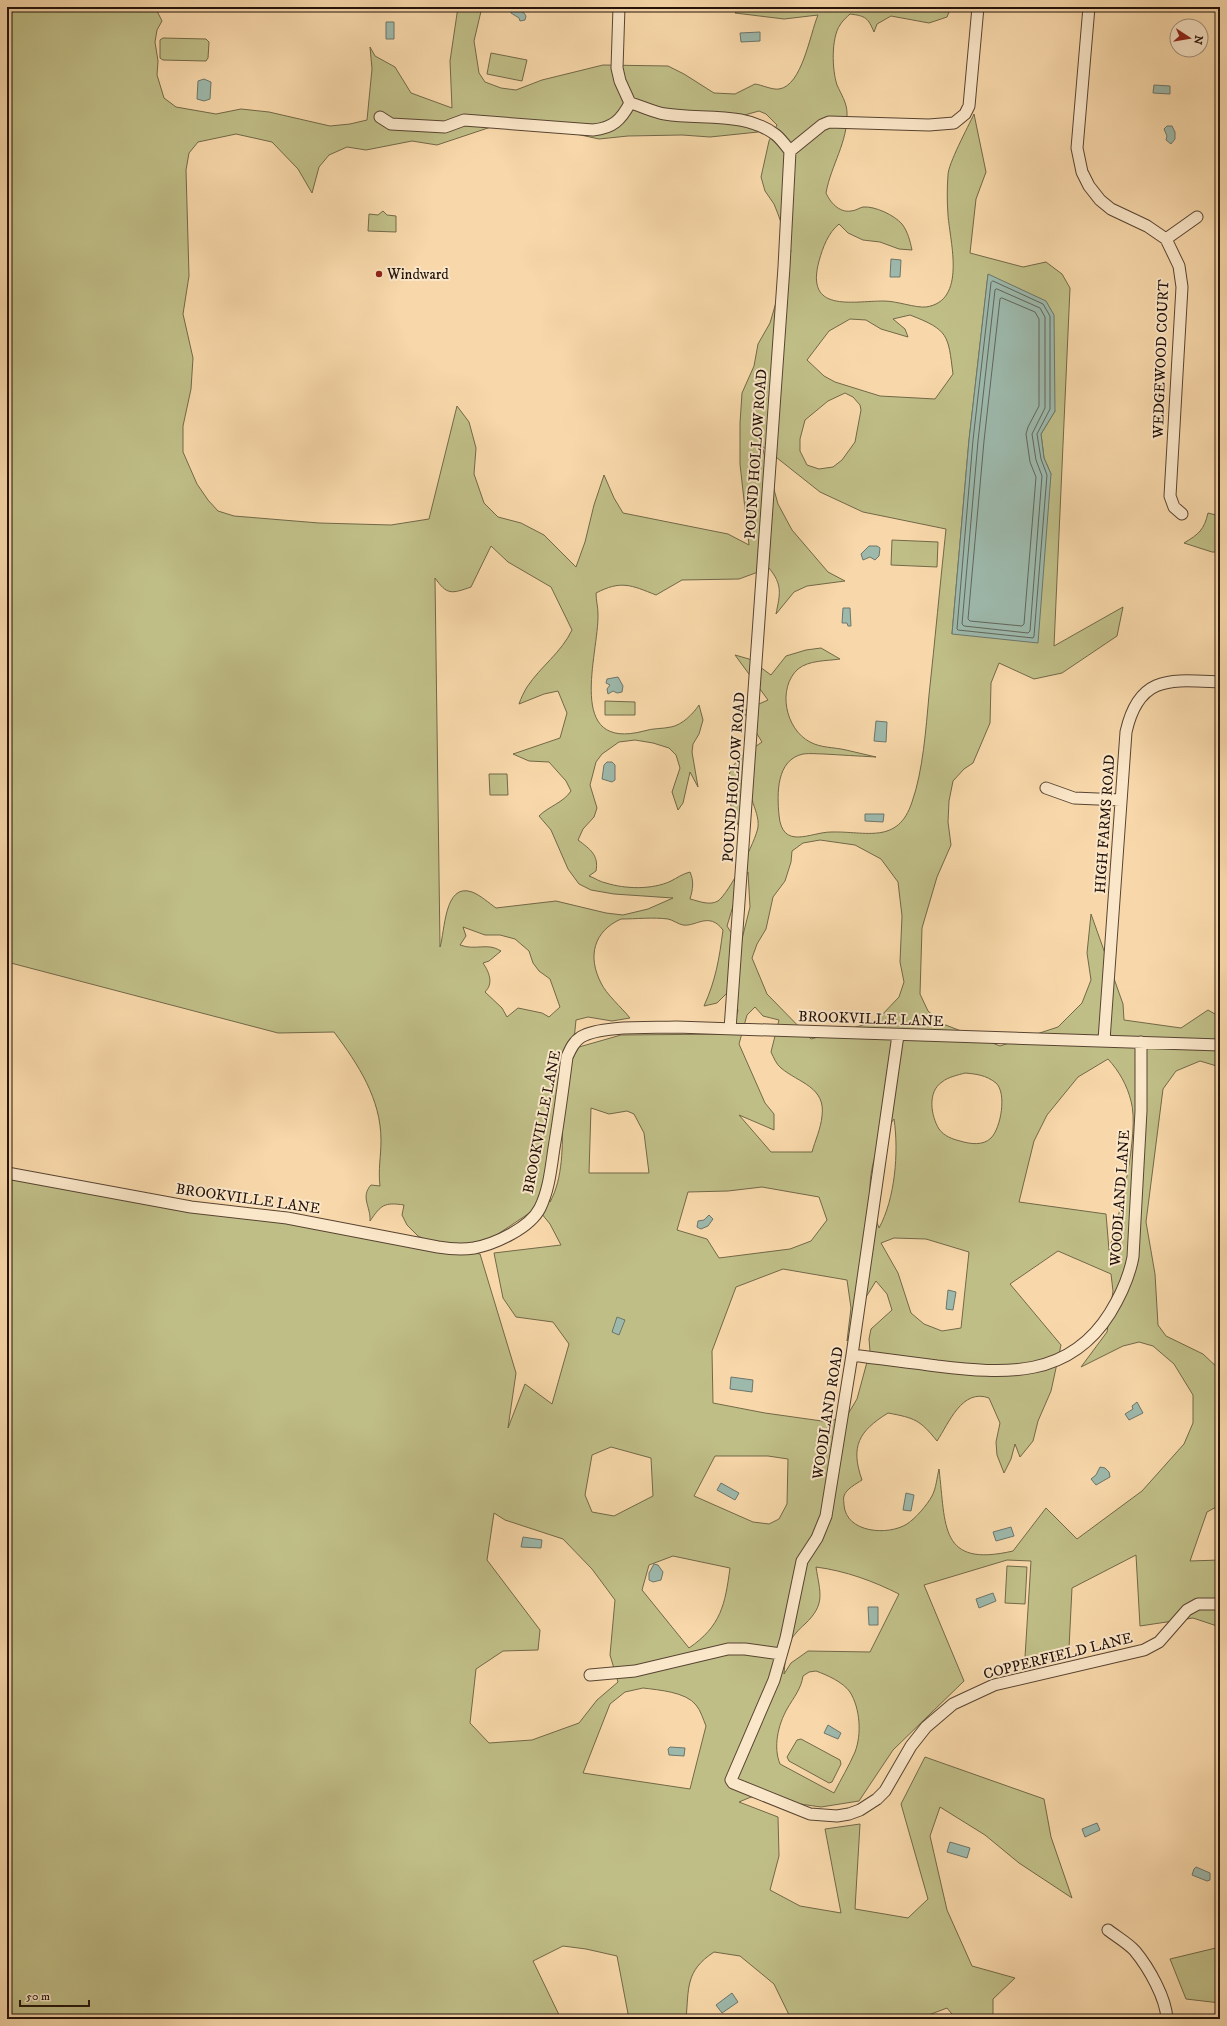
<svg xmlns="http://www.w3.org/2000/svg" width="1227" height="2026" viewBox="0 0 1227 2026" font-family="'IM FELL DW Pica',serif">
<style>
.green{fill:#c0be87;stroke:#726848;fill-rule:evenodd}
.water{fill:#9db9ac;stroke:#6c766b}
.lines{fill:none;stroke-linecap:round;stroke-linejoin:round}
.shore{stroke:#60665b;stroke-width:1}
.minor-casing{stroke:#584432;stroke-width:13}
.minor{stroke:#fae6c8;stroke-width:11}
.poi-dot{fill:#8f2418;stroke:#fae6c8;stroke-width:1.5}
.labels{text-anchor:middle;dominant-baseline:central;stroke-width:4;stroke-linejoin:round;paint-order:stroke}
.poi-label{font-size:15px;fill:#23120a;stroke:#fae6c8;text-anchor:start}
.street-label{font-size:15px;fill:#23120a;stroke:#fae6c8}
</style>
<rect width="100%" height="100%" fill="#f8d8aa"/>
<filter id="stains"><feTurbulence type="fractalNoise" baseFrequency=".005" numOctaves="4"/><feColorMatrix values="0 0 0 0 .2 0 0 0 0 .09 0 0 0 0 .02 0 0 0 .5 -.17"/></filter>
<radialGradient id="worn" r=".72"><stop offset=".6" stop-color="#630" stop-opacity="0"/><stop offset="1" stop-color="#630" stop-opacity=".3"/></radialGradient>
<!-- green -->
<path class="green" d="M7 7H155L162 21 157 30 155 42 158 61 157 75 164 98 176 107 216 114 241 109 269 112 330 126 350 124 367 120 372 69 370 47 375 56 395 67 411 93 452 108 450 61 458 7H482L474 41 479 73 485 82 501 88 516 90 542 80 603 65 668 66 684 74 714 93 735 94 755 84C762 85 772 90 779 89 802 86 810 34 818 15L784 19 735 13 744 7H951L947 17 929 23 891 16 877 24 874 32C868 18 866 16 850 14 847 17 842 21 840 25 831 38 832 70 837 85 841 94 847 103 847 113 848 142 831 165 826 193 830 202 839 213 851 211 855 211 859 208 863 207 875 206 894 215 902 224 908 232 910 241 912 250L899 249 880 242 863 240 848 233 839 224C828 233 823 247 819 261 805 313 851 301 884 301 897 301 915 308 926 307 967 301 950 242 948 215 947 202 947 188 948 175 948 164 968 127 974 114L986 172 976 199 970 253 1023 267 1046 262 1062 274 1070 288 1054 646 1123 607 1117 636 1062 673 1034 679 999 663 991 683 990 723 973 763 964 769 953 781 949 801 948 822 951 845 937 877 922 928 920 994 928 1011 943 1024 1000 1046 1058 1027 1082 1003 1091 980 1087 953 1091 914 1123 1004 1124 1020 1181 1028 1208 1010 1220 1017V1067L1200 1061 1176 1071 1163 1089 1146 1222 1155 1274 1158 1325 1166 1336 1203 1354 1220 1370V1505L1207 1512 1190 1561 1220 1560V1627L1193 1618 1140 1626 1136 1555 1072 1588 1069 1648 1039 1666 1025 1657 1031 1561 1007 1560 924 1585 964 1681 893 1750 859 1801 821 1807 751 1797 739 1802 778 1817 779 1856 770 1890 800 1906 841 1913 825 1829 860 1824 855 1909 908 1918 928 1899 901 1804 925 1757 1044 1799 1051 1837 1072 1898 1019 1863 985 1835 940 1807 930 1836 947 1910 972 1966 1015 1978 993 1999V2019H956L947 2008 918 2019H791L774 1984 740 1956 714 1952C685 1971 689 1988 686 2019H629L617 1956 586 1949 563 1946 533 1961 561 2019H7V1177L480 1254 516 1373 508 1428 525 1384 552 1404 569 1344 553 1322 516 1317 503 1298 494 1253 561 1245 550 1224 537 1208 489 1240 475 1244 432 1243 418 1236 407 1225 402 1215 404 1205C384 1202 381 1205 370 1221 371 1207 360 1197 371 1185L380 1186C378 1169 381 1157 381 1140 381 1099 358 1064 334 1032L278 1033 7 962ZM759 111 766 114 777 125 769 141 761 177 765 191 774 204 778 214 791 251 770 323 758 344 754 366 742 393 740 423V464L749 545 728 534 623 513 614 498 604 475 594 505 585 542 576 567 544 535 521 523 498 517 484 503 474 474 476 448 469 422 457 406 429 519 391 525 319 523 234 516 218 511 208 500 197 484 183 452V426L191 389 193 358 183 314 189 276 186 170 189 153 198 142 236 134 272 142 298 169 312 193 319 167 329 155 347 147 366 150 412 141 437 145 512 120 599 139 628 136 682 135 710 137 758 132 741 116ZM988 275 1055 411 1041 434 1044 458 1051 474 952 634 969 440ZM910 315C949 330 948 335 953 374L935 399 880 396 835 382 824 376 807 360 829 331 850 319 866 320 881 329 908 337 905 329 893 319ZM845 393 853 397 860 405 861 410 855 442 842 460 833 467 819 469 807 465 800 451V439L805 420 828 401ZM762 446 820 492 863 512 946 529C940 585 935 640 929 695 926 728 923 771 912 802 898 845 866 831 831 832 811 832 782 851 779 815 777 794 776 760 803 754 810 753 818 754 824 754 841 755 858 756 876 757 866 755 856 752 846 750 833 747 821 748 810 742 785 729 777 688 798 669 809 660 827 661 840 659L821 648 806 650 786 656 771 675 749 659 735 655 768 700 743 711 762 742C754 748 743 753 737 761 719 782 730 803 738 825L752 800C755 809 759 818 758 827 756 841 729 893 718 901 709 906 699 901 690 899 693 889 694 881 690 872 682 874 677 878 671 881 652 890 625 889 606 883 600 882 595 878 589 876L596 871C599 855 590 849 578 840L583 829 594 817 597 808 590 785 596 762 602 754 619 742 635 740 653 743 669 748 676 755 680 768 672 792 678 810 683 803 690 772 698 787 692 752 693 744 699 734 703 720 699 705C693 714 682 725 671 727 662 729 653 728 644 731 564 752 599 654 598 614 598 607 596 600 596 593 621 580 631 585 656 595L682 580 739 579 769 568C783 585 780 594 776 614L794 592 807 586 845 581 828 572 792 530 778 504ZM491 546 508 562 551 587 572 630C561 653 541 666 527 687 524 692 521 698 519 704L544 694 558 691 567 713 560 738 513 754 529 761 549 762 566 781 571 791C563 803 549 806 539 816L551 830 568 869 579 884 591 890 614 894 673 898 648 909 623 915 606 913 556 901 496 908C489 903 480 895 472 892 444 882 445 932 440 947L435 578C447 595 451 594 471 587ZM820 840 855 845 881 859 898 882 902 916 900 962 904 982 899 997 879 1018 867 1024 811 1039 767 994 752 958 757 944 766 929 773 897 785 881 791 862 792 851 803 843ZM748 872 750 907 740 947 727 926 733 906ZM621 919C636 919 653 917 668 919 673 920 678 924 683 925 696 927 709 911 723 930 719 960 716 979 704 1006L717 1003 726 994 738 1010 731 1034 621 1035 579 1047 572 1060 576 1020 588 1017 612 1021 630 1018C622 1008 606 994 601 983 587 956 594 931 621 919ZM463 927 485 935H500L515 939 529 951 533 963 539 971 550 979 560 1007 549 1017 542 1013 518 1008 507 1017 502 1008 485 992C494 983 489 972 483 963L489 961 501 951C487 942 476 951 460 945L466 936ZM755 1007 763 1016 779 1020 771 1052C774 1058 776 1064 781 1068 799 1083 826 1087 822 1116 821 1128 815 1141 812 1152H771L739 1115 774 1130V1114L765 1103 739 1044 747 1015ZM1108 1059C1119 1071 1127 1085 1131 1101 1140 1133 1119 1217 1109 1250L1106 1214 1019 1202 1034 1141 1047 1115 1078 1077ZM965 1073C976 1074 986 1075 996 1083 1007 1093 1001 1128 991 1138 983 1146 970 1144 960 1141 952 1139 944 1136 939 1129 931 1116 927 1092 942 1082 948 1077 958 1075 965 1073ZM591 1108 609 1114 627 1111 634 1114 644 1133 649 1173H589ZM562 1118C563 1144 563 1179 550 1202L546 1168ZM894 1119C899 1152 895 1199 879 1228 875 1217 870 1201 870 1189 870 1165 879 1138 894 1119ZM762 1187 819 1197 827 1220 811 1241 790 1249 719 1258 707 1239 677 1230 688 1192 728 1191ZM894 1238 926 1239 969 1252 961 1328 942 1331 924 1324 911 1313 898 1273 881 1243ZM1058 1251 1111 1274 1113 1291 1107 1332 1081 1367 1123 1346 1139 1342 1153 1346 1174 1364 1193 1395V1423L1184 1444 1142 1491 1077 1539 1046 1508 1013 1551C939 1568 946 1526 939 1469 937 1477 936 1489 932 1496 927 1505 916 1518 907 1524 888 1536 846 1533 844 1505 844 1503 843 1498 844 1496 846 1489 856 1484 862 1480 850 1446 859 1431 888 1413 915 1418 920 1420 937 1441 949 1423 962 1388 989 1398L1000 1423 996 1442 997 1455 1004 1473 1011 1459 1015 1444 1020 1457 1033 1441 1038 1421 1051 1391 1061 1345 1010 1284ZM783 1269 847 1280 851 1308 847 1341 866 1297 876 1281 887 1294 892 1310 871 1329 869 1339 870 1351 857 1399 848 1414 829 1422 765 1413 713 1403 712 1351 736 1287ZM611 1447 651 1458 653 1496 614 1516 592 1512 585 1495 592 1455ZM715 1456H768L788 1459 787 1504 779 1519 769 1524 753 1522 694 1496ZM494 1513 505 1520 563 1539 592 1569 615 1600 610 1655 618 1682 597 1700 579 1723 532 1740 489 1743 470 1723 476 1669 503 1651 538 1650 540 1630 487 1560ZM673 1556 730 1568C725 1605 721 1626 689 1648L642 1590 649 1565ZM816 1567C846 1571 873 1581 899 1594L870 1652 808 1651 791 1663 784 1674C785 1665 785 1652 789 1643 792 1637 799 1629 805 1624 826 1604 820 1593 816 1567ZM816 1671C827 1675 843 1682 850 1692 860 1708 862 1734 855 1752 849 1766 841 1779 834 1793L780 1764C773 1747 778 1725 787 1709 794 1697 801 1689 803 1676L809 1672ZM643 1688C659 1690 686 1692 696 1705 701 1711 703 1719 706 1726L690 1789 583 1773 610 1704 625 1692Z
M163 38 206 39 209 42 208 58 206 61 163 60 160 58V40Z
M491 53 527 60 522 81 487 74Z
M383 211 387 215 396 216V232L368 231 369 214 378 215Z
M1208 513 1220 516V552H1212L1184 543C1199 534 1204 530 1208 513Z
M892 540 938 542 937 567 891 565Z
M605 701 635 702V715H605Z
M489 774H507L508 795H490Z
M1007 1566 1027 1567 1025 1604 1005 1603Z
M801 1739 840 1760 841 1764 832 1782 829 1783 789 1761 787 1757 797 1740Z
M1220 1947V2003L1186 1999 1170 1959Z"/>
<!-- water -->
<path class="water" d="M511 7H515L518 10 524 13 526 16 525 20 520 21 519 18 511 13Z
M386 22H394V39H386Z
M760 32V41L741 42 740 33Z
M204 79 211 82 210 99 204 101 197 99 198 81Z
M1154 85 1170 86V94L1153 93Z
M1167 126H1172L1175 132V139L1171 144 1166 140 1167 136 1164 129Z
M891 259 901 260 900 277H890Z
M988 274 1046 301 1054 315 1055 411 1041 434 1044 458 1051 474 1038 643 952 634 969 440Z
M869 546H877L880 548 879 556 875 560 870 557 863 560 861 554Z
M843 608H850L851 626H848L847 623H842Z
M618 677 623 686 622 692 617 693 613 691 608 694 607 689 610 685 606 683 607 679Z
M876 721 887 722 886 742 874 741Z
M607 762H612L615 765V780L612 782 602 779 604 765Z
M865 814H884L883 822 865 821Z
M709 1215 713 1219 708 1226 701 1229 697 1227 698 1221 704 1220Z
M948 1290 956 1292 953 1310 946 1309Z
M617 1317 625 1320 619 1335 612 1332Z
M731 1377 753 1380 752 1392 730 1389Z
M1137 1402 1143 1413 1129 1420 1125 1414 1133 1409 1132 1406Z
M1100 1467 1105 1468 1109 1472 1110 1477 1096 1485 1091 1479 1096 1475Z
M721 1483 739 1493 735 1500 717 1490Z
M906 1493 914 1495 911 1511 903 1510Z
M1011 1527 1014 1536 996 1541 993 1532Z
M523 1537 542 1540 541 1548 521 1547Z
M654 1564 658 1565 663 1572 661 1580 653 1582 649 1580V1573Z
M993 1593 996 1601 979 1608 976 1599Z
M868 1607H878V1625H869Z
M828 1725 841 1733 838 1739 824 1733Z
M670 1747 685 1748 684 1756 669 1755 668 1749Z
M1097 1823 1100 1830 1085 1837 1082 1829Z
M950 1842 970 1848 967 1858 947 1852Z
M1196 1867 1210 1873V1880L1207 1881 1192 1875 1194 1869Z
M732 1993 738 2002 722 2013 716 2005Z"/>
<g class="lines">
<!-- shore -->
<path class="shore" d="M993 281 1043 304 1050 316V409L1037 434 1041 459 1047 475 1034 636 1033 638 958 630 957 629 973 440 991 283Z
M997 289 1040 308 1045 317V408L1032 434 1036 460 1042 476 1030 631 1028 633 964 626 962 624 978 441 995 290Z
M1002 298 1035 312 1039 319V406L1028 427 1026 434 1030 462 1036 477 1024 624 1022 626 970 621 968 619 984 441 1000 299Z"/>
<defs>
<path id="minor" d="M619 7 617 68 620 81 630 103C642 106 653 112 665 114 702 120 745 111 776 135 781 139 786 146 790 151L784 267 730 1029
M1089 7 1077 148 1082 172 1089 186 1100 200 1111 209 1147 226 1166 239 1179 266 1182 287 1170 496 1174 507 1182 514
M380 117 391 124 445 127 464 120 593 130C613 128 621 120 630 103
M790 151 822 125 829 122 929 125 954 123 965 114 969 106 978 7
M1166 239 1197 217
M1046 788 1074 798 1121 800
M898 1035 852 1355 826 1516 817 1538 802 1561 786 1638 774 1680 731 1780 733 1783 810 1814 837 1816 849 1814 860 1810 877 1799 885 1791 911 1746 926 1727 953 1704 994 1685 1144 1650 1159 1642 1187 1610 1198 1604H1220
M1104 1040 1126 732C1139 674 1171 680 1220 682
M7 1173 191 1207 287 1218 438 1247C450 1249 462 1250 474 1248 495 1244 530 1228 540 1208 549 1190 551 1168 554 1148 559 1118 563 1088 567 1057 570 1050 573 1042 581 1037 600 1025 653 1028 676 1027L1220 1045
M852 1355C880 1359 909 1362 937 1366 1004 1374 1069 1379 1110 1313 1121 1295 1129 1278 1133 1257L1141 1111V1042
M590 1675 635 1671 728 1649H745L781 1654
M1108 1930C1117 1937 1128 1943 1135 1951 1149 1968 1166 1998 1167 2019"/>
</defs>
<!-- minor casing -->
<use href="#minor" class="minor-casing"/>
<!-- minor -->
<use href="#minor" class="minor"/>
</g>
<!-- markers -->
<circle class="poi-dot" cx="379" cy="274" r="4"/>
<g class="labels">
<!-- poi labels -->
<g class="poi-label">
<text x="387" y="274">Windward</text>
</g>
<!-- street labels -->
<g class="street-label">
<text transform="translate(1161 359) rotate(-88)">WEDGEWOOD COURT</text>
<text transform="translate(756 454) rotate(-86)">POUND HOLLOW ROAD</text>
<text transform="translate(734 777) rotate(-86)">POUND HOLLOW ROAD</text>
<text transform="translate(1105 824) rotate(-86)">HIGH FARMS ROAD</text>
<text transform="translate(871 1019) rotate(2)">BROOKVILLE LANE</text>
<text transform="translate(542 1122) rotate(-79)">BROOKVILLE LANE</text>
<text transform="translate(1120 1198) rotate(-86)">WOODLAND LANE</text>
<text transform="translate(248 1199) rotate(8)">BROOKVILLE LANE</text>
<text transform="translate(828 1413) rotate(-81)">WOODLAND ROAD</text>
<text transform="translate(1058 1656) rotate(-14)">COPPERFIELD LANE</text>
</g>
</g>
<!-- margin -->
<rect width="1227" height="2026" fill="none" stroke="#f8d8aa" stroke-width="24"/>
<rect x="8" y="8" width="1211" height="2010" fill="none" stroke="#23120a" stroke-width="2"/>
<rect x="12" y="12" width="1203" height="2002" fill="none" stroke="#23120a"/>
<!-- north arrow -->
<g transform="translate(1189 38) rotate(102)"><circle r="19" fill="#fae6c8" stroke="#a4917c"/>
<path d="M0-3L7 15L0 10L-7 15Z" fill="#8f2418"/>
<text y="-6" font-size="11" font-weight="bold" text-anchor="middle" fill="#23120a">N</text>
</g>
<!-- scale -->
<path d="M20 2000v6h69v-6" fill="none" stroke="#23120a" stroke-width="2"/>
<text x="26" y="2000" font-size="12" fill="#23120a" stroke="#fae6c8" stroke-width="3" paint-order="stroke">50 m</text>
<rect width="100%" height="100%" filter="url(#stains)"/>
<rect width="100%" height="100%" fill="url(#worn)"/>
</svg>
